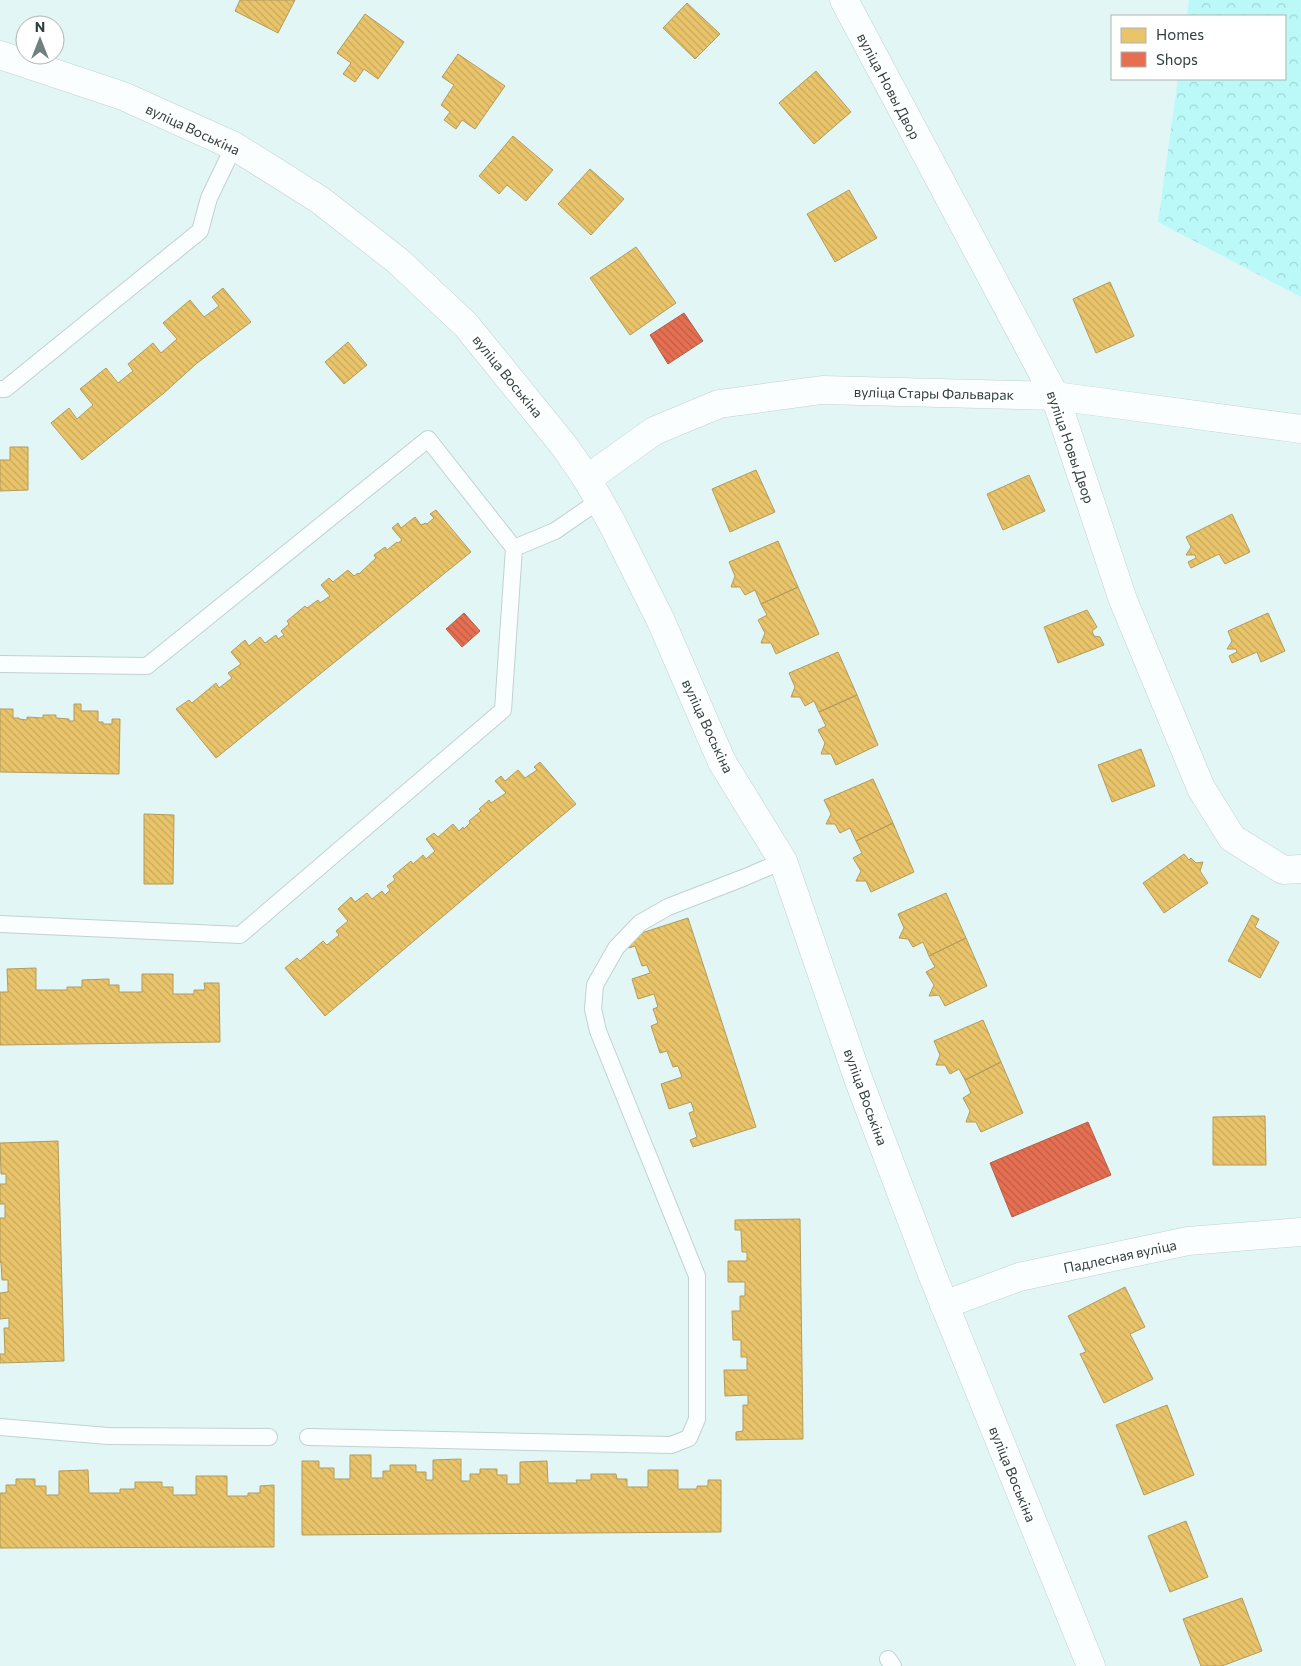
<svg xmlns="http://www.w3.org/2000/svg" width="1301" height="1666" viewBox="0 0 1301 1666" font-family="Commissioner,sans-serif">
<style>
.forest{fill:url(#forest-crowns)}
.homes{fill:url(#homes-back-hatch);stroke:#b29c5d}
.shops{fill:url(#shops-back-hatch);stroke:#b1614c}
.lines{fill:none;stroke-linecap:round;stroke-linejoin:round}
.lane-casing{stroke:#c2d1d1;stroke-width:18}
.street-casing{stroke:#c2d1d1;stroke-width:29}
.secondary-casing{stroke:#c2d1d1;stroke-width:29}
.lane{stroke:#fbfefe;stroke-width:16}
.street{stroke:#fbfefe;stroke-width:28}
.secondary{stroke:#fbfefe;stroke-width:28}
.labels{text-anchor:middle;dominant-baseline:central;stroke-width:5;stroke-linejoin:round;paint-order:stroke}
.street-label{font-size:14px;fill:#324040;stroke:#fff}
</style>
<defs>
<pattern id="forest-crowns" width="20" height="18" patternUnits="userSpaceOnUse" patternTransform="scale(1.25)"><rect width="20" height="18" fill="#baf9f7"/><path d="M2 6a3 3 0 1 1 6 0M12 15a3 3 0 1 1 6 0" fill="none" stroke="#a0d6d5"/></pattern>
<pattern id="homes-back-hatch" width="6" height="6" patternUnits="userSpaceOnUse" patternTransform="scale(1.25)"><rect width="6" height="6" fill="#e9c46a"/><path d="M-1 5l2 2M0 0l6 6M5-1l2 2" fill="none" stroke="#c8a95d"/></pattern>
<pattern id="shops-back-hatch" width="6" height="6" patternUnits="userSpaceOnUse" patternTransform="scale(1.25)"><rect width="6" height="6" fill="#e76f51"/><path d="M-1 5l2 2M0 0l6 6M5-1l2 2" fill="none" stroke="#bc5d45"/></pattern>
</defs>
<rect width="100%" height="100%" fill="#e2f6f5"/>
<!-- forest -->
<path class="forest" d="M1189 0H1301V297L1158 222 1178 79H1285V16H1187Z"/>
<!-- homes -->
<path class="homes" d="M240 0H295L278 33 235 11Z
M687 3 720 34 695 59 663 28Z
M365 14 404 42 378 79 364 69 355 82 343 74 351 63 337 53Z
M458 54 505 86 475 129 462 120 456 129 444 120 450 112 441 105 454 85 442 77Z
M816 71 851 112 814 144 779 103Z
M513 136 553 170 526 201 507 185 499 194 479 176Z
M590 169 624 199 591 235 558 204Z
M849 190 877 238 835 262 807 214Z
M636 247 676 303 630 335 590 278Z
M1110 282 1134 336 1096 353 1073 299Z
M223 288 251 322 196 364 164 393 82 460 51 423 69 408 77 419 93 405 80 389 106 368 118 383 133 371 128 364 153 343 161 353 177 339 163 323 190 300 204 317 219 306 212 297Z
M348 342 367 365 344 384 325 362Z
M10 447H28V490L0 491V460H10Z
M756 470 775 512 730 532 712 489Z
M1029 475 1045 511 1003 530 987 494Z
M436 510 471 552 216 758 176 709 189 700 192 703 216 683 219 688 232 678 228 673 241 664 231 652 245 640 249 646 260 637 265 643 276 635 278 639 284 635 281 631 289 624 287 621 305 606 307 608 318 600 320 603 330 596 321 585 329 578 333 582 348 570 354 576 358 573 359 574 376 558 374 555 385 547 387 550 397 542 398 543 402 540 392 528 398 523 401 528 415 517 421 525 426 523 427 524 434 518 430 514Z
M1232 514 1250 552 1225 564 1219 554 1191 568 1188 562 1196 558 1195 555H1186L1191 547 1186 537Z
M778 541 798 587 761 604 755 590 745 595 740 587H731L735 576 729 562Z
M798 587 819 634 776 654 771 643H761L765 633 758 620 767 615 761 604Z
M1087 610 1097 627 1092 631 1094 636 1100 637 1104 645 1058 663 1044 627Z
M1268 613 1285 651 1261 662 1257 652 1232 663 1229 656 1237 652 1236 649H1227L1232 641 1228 631Z
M838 652 857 695 819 712 814 701 805 706 800 697H791L795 687 789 673Z
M857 695 878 745 836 765 831 754H821L825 743 818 730 826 726 819 712Z
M74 704H81V711H98V722H103V724H112V719H120L119 774 0 772V709H13V718H19V719L27 720V717L43 718V715H56V718L69 719V721H74Z
M1141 749 1155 786 1112 802 1098 765Z
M540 762 576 804 325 1016 285 968 297 958 300 961 323 941 327 945 339 935 336 931 348 921 338 909 351 897 355 902 367 893 372 899 382 891 385 895 390 890 387 886 395 880 393 876 411 861 413 864 423 855 426 859 435 851 426 839 434 833 438 837 453 824 459 831 463 827 464 829 470 823 469 821 481 811 479 809 489 800 491 803 506 793 495 781 501 776 505 781 518 770 525 778 537 770 534 767Z
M873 779 893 823 856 841 850 828 840 833 835 824H826L831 814 824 800Z
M144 814 174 815 173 884H144Z
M893 823 914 872 871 892 866 881H856L861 871 853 858 862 853 856 841Z
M1184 854 1189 860 1191 858 1196 863 1203 862 1200 871 1208 883 1164 913 1143 883Z
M946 893 966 938 929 956 923 942 913 947 908 939 899 938 904 928 898 914Z
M1252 915 1259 919 1255 927 1279 942 1260 978 1228 961Z
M688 918 756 1127 693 1147 690 1140 697 1137 689 1113 694 1111 691 1102 669 1109 661 1084 682 1077 678 1066 673 1067 667 1051 660 1053 651 1026 658 1023 653 1009 658 1007 654 994 638 999 632 979 650 973 647 965 642 966 635 946 629 948 626 938Z
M966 938 987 986 945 1006 939 995 929 996 934 985 926 972 935 967 929 956Z
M36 968V990H67V987H82V980L109 979V985H119V992H142V974H173V994H194V990H205L204 983H219L220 1042 0 1045V992H8L7 969Z
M983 1020 1001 1062 965 1080 959 1069 950 1074 945 1065H936L940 1055 934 1041Z
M1001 1062 1023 1113 981 1132 976 1122H966L970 1111 963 1098 971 1093 965 1080Z
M1265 1116 1266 1165H1213V1117Z
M58 1141 64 1361 0 1363V1354H5L4 1328H9V1318L0 1319V1293L8 1292V1280H2L1 1262 0 1263V1218H5V1204H0V1184H6V1174H1L0 1143Z
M800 1219 803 1439 736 1440V1432L743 1431V1405H748V1395L725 1396 724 1370H747V1357H741V1340H733L732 1311H740V1296H745V1282H728V1261H747V1252H742L741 1230H735V1220Z
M1125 1287 1145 1327 1130 1334 1153 1379 1104 1403 1080 1354 1086 1352 1068 1316Z
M1167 1405 1194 1475 1144 1495 1116 1425Z
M350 1455H371V1478H383V1471H390V1465H416V1472H426V1480H433V1460L461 1459V1481H470V1474H480V1469H497V1475H507V1484H520V1462L547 1461 548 1483H577L576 1480H591V1474H616L617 1479H627V1487H648V1470H678V1489H697V1486H708V1480H721V1532L302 1535V1461H319V1468H334V1479H350Z
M88 1470 89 1493H120V1489H135V1482H162V1487H173V1495H196V1476H227V1496H248V1493H260V1486L274 1485V1547L0 1548V1493H6V1485H16V1479H35V1486H46V1495H59V1471Z
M1186 1521 1208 1577 1170 1592 1148 1536Z
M1242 1598 1262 1651 1222 1666H1201L1183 1619Z"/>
<!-- shops -->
<path class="shops" d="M684 313 703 341 668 364 650 335Z
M464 613 480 631 462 647 446 629Z
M1088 1122 1111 1175 1012 1217 990 1163Z"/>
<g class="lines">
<defs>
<path id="lane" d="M0 389H5L200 231 209 198 234 146
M0 664 147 666 428 439 514 548 555 531 600 500
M0 924 240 935 503 710 514 548
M0 1427 108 1436 269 1437
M308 1437 671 1445 689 1438 697 1419V1276L598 1031 593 1009 595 985 616 948 640 923 668 907 743 878 783 861
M888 1659 893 1666"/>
<path id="street" d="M844 0 1055 396 1123 600 1201 788 1232 838 1283 870 1301 869
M587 479 654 431 719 404 822 390 1055 396 1301 429
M944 1305 1019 1277 1188 1241 1301 1232"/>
<path id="secondary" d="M0 55 123 96 234 146 320 200 398 261 466 325 565 447 587 479 612 523 661 621 722 762 783 861 859 1081 932 1274 1091 1666"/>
</defs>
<!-- lane casing -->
<use href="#lane" class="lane-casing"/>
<!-- street casing -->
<use href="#street" class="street-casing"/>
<!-- secondary casing -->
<use href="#secondary" class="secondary-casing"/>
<!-- lane -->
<use href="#lane" class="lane"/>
<!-- street -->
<use href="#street" class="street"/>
<!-- secondary -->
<use href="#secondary" class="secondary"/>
</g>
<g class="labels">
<!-- street labels -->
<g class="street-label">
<text transform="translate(889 86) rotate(62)">вуліца Новы Двор</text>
<text transform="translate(193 129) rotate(25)">вуліца Воськіна</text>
<text transform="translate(508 376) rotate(51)">вуліца Воськіна</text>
<text transform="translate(934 393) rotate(1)">вуліца Стары Фальварак</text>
<text transform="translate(1071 447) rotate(71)">вуліца Новы Двор</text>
<text transform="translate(708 726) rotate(65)">вуліца Воськіна</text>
<text transform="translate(866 1097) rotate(70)">вуліца Воськіна</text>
<text transform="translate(1120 1256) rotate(-12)">Падлесная вуліца</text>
<text transform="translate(1013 1474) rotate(68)">вуліца Воськіна</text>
</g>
</g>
<!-- legend -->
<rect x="1111" y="15" width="175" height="65" fill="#ffffff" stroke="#adb3b3"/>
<rect x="1121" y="28" width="25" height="15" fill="#e9c46a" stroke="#adb3b3"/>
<text x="1156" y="40" font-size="15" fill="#324040">Homes</text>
<rect x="1121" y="52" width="25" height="15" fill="#e76f51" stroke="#adb3b3"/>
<text x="1156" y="65" font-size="15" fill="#324040">Shops</text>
<!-- north arrow -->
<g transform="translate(40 40)"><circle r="24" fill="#ffffff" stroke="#adb3b3"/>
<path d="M0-4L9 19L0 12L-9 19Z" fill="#70807f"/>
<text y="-8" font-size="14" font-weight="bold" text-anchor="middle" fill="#324040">N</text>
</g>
</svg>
